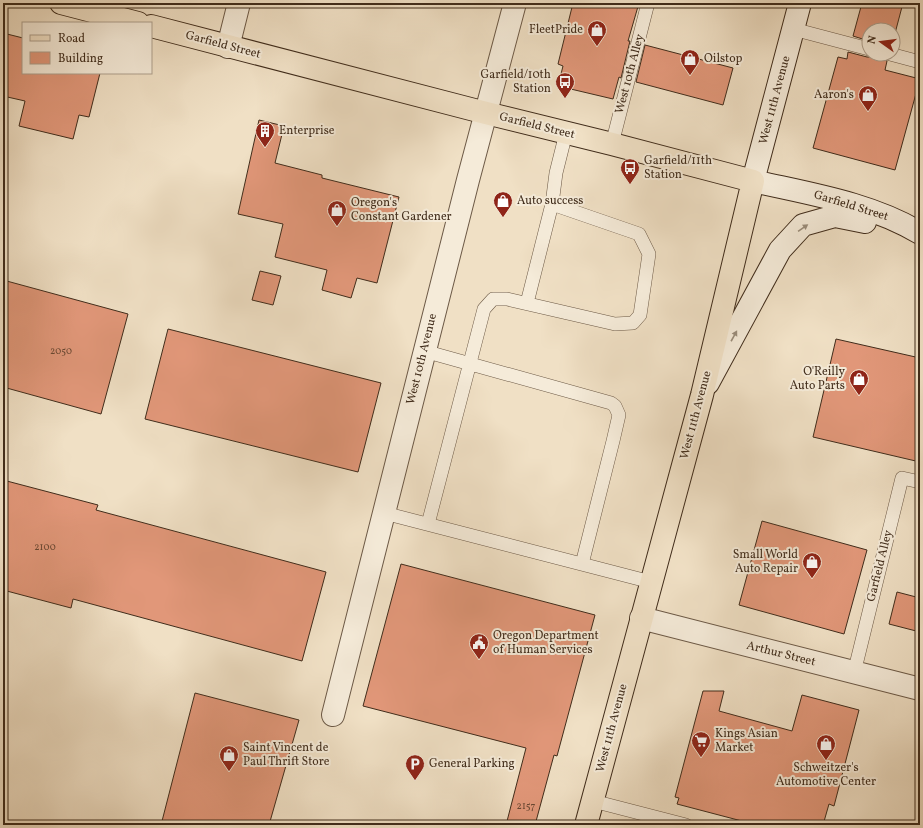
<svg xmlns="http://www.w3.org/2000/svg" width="923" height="828" viewBox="0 0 923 828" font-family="Vollkorn,serif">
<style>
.building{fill:#e19779;stroke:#402c1b}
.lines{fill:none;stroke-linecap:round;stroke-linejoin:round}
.lane-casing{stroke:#6c5946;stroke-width:14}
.street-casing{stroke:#6c5946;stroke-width:24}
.secondary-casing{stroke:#402c1b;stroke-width:24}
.primary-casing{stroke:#402c1b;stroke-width:24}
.lane{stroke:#f5ebd9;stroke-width:13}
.street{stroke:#f5ebd9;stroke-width:22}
.secondary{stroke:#f5ebd9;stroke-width:22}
.primary{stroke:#f0e0c5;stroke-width:22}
.oneway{fill:#9a8c7a}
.labels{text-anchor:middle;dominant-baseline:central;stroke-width:4;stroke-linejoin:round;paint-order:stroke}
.number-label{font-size:10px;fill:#684732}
.poi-label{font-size:12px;fill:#402c1b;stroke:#f5ebd9;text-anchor:start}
.street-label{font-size:12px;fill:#402c1b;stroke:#f5ebd9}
</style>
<rect width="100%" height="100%" fill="#f0e0c5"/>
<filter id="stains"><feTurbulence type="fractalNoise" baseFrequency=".005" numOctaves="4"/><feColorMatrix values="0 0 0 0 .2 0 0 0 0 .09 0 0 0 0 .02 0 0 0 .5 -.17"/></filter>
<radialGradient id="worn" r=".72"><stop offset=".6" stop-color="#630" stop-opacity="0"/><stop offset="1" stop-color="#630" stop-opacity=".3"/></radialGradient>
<!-- building -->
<path class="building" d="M573 3H639L628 41H630L621 78 619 77 613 99 558 86 563 66 558 64Z
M862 3H903L893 41V30H869V41L853 36Z
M7 34 23 38V73H100L89 117 79 115 73 139 19 126 25 101 3 96V53Z
M645 45 733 68 723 105 636 82Z
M848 52 867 57H871L875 54H882L884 59 887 61 885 70 920 79 895 170 813 148 838 57 847 59Z
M259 120 284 126 275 163 322 175V178L399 197 377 283 357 278 351 298 322 290 327 270 275 257 283 224 238 214Z
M260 271 281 276 273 305 252 300Z
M3 280 128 314 101 414 3 387Z
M168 329 381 383 358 472 145 419Z
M836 339 920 358V462L813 437Z
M3 480 98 505 96 510 326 572 302 661 73 599 71 608 3 590Z
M762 521 867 550 844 634 739 605Z
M401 564 595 615 557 756 554 755 535 825H506L526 748 363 706Z
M897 592 920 598V632L889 624Z
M703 691H724L719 711 792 731 802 695 859 710 834 806 829 804 823 825H757L677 804 679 798 675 797Z
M195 693 299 720 269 825H161Z"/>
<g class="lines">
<defs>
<path id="lane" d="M793 29 869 49
M890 54 920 62
M612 144 648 3
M552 204 556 173 566 133
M424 351 611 403 615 406 619 415 613 441 582 564
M384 513 651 582
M428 524 484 309 493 299H507L615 324 633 323 640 315 649 254 639 234 552 204 527 303
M854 673 902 478 920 482
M593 801 686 825"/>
<path id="street" d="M228 47 239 3
M641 618 920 689
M333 715 468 180 515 3"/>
<path id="secondary" d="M800 3 753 181C810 194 870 203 920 233
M708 383 780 250 803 225 835 216 865 222"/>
<path id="primary" d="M61 3 138 23
M151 26 486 113 612 144 753 181 702 395 586 825"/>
</defs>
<!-- lane casing -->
<use href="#lane" class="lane-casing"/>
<!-- street casing -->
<use href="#street" class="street-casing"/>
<!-- secondary casing -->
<use href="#secondary" class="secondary-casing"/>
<!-- primary casing -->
<use href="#primary" class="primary-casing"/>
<!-- lane -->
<use href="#lane" class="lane"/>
<!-- street -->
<use href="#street" class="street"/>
<!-- secondary -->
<use href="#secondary" class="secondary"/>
<!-- primary -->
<use href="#primary" class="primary"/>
</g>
<!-- one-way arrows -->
<defs><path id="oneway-solid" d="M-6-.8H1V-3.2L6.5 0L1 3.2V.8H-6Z"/></defs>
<g class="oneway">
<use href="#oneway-solid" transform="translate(803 228) rotate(-35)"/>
<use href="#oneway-solid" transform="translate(734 336) rotate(-61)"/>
</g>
<!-- icons -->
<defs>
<symbol id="shop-pin" viewBox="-11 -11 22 30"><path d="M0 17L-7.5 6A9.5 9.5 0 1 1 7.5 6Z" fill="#8f2418" stroke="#f5ebd9"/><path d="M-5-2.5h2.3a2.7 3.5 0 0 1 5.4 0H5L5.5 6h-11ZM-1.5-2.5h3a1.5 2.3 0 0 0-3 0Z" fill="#fff"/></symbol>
<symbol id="bus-pin" viewBox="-11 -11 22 30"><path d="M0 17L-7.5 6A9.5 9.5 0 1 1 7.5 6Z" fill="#8f2418" stroke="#f5ebd9"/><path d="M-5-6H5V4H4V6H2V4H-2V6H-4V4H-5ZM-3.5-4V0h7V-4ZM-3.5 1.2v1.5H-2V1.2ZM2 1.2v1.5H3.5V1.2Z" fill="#fff"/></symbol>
<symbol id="building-pin" viewBox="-11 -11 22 30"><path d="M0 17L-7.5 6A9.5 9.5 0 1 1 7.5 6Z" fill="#8f2418" stroke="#f5ebd9"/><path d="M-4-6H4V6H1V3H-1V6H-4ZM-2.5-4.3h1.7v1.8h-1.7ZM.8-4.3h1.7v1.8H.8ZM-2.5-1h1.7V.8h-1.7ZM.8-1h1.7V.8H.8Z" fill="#fff"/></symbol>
<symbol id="civic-pin" viewBox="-11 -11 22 30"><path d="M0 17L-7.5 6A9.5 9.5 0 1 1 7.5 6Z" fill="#8f2418" stroke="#f5ebd9"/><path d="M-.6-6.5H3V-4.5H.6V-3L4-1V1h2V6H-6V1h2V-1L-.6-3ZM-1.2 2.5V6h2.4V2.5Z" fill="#fff"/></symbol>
<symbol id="supermarket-pin" viewBox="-11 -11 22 30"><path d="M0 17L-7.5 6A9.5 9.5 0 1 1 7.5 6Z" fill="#8f2418" stroke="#f5ebd9"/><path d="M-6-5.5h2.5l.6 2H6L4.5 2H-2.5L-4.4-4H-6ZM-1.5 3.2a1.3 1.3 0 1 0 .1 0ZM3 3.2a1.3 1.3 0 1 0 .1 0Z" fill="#fff"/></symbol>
<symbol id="parking-pin" viewBox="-11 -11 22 30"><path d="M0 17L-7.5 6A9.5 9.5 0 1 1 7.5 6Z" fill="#8f2418" stroke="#f5ebd9"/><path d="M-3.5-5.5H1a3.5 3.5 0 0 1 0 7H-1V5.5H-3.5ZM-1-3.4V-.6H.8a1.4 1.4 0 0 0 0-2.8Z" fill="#fff"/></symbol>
</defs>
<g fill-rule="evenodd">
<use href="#shop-pin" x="586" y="19" width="22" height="30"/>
<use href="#shop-pin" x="679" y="48" width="22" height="30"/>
<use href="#bus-pin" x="554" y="71" width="22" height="30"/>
<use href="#shop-pin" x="857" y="84" width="22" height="30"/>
<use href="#building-pin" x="254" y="120" width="22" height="30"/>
<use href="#bus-pin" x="619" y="157" width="22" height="30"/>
<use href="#shop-pin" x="492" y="190" width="22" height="30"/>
<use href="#shop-pin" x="326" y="199" width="22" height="30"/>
<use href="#shop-pin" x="848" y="368" width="22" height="30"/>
<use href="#shop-pin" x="801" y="551" width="22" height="30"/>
<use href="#civic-pin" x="468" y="632" width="22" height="30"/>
<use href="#supermarket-pin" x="690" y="730" width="22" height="30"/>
<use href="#shop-pin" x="815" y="733" width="22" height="30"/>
<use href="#shop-pin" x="218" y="744" width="22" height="30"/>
<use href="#parking-pin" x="404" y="753" width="22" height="30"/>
</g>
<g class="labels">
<!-- number labels -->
<g class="number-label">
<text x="61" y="351">2050</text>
<text x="45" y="547">2100</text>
<text x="526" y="806">2157</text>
</g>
<!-- poi labels -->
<g class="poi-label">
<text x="583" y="30" text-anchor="end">FleetPride</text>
<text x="704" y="59">Oilstop</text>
<text x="551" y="75" text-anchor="end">Garfield/10th<tspan x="551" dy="14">Station</tspan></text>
<text x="854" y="95" text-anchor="end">Aaron's</text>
<text x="279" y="131">Enterprise</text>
<text x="644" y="161">Garfield/11th<tspan x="644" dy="14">Station</tspan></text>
<text x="517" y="201">Auto success</text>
<text x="351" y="203">Oregon's<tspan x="351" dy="14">Constant Gardener</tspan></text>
<text x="845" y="372" text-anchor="end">O'Reilly<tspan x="845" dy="14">Auto Parts</tspan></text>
<text x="798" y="555" text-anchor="end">Small World<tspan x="798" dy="14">Auto Repair</tspan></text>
<text x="493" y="636">Oregon Department<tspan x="493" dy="14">of Human Services</tspan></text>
<text x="715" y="734">Kings Asian<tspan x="715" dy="14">Market</tspan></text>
<text x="243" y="748">Saint Vincent de<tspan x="243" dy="14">Paul Thrift Store</tspan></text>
<text x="429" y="764">General Parking</text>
<text x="826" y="768" text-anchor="middle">Schweitzer's<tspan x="826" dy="14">Automotive Center</tspan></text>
</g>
<!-- street labels -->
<g class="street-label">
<text transform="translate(223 45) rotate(15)">Garfield Street</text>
<text transform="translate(630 74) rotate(-75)">West 10th Alley</text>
<text transform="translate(775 100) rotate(-75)">West 11th Avenue</text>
<text transform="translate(537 126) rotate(14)">Garfield Street</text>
<text transform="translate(851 206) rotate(17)">Garfield Street</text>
<text transform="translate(422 359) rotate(-76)">West 10th Avenue</text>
<text transform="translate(696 415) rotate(-75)">West 11th Avenue</text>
<text transform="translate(880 566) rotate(-76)">Garfield Alley</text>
<text transform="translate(781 654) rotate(14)">Arthur Street</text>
<text transform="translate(612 728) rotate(-75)">West 11th Avenue</text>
</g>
</g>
<!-- margin -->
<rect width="923" height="828" fill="none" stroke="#f0e0c5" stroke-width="16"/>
<rect x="4" y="4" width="915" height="820" fill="none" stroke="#402c1b" stroke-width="2"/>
<rect x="8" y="8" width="907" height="812" fill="none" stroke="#402c1b"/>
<!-- legend -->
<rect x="22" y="22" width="130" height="52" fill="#f5ebd9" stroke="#ad9f8d"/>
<rect x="30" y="35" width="20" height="6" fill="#f0e0c5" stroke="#ad9f8d"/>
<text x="58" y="42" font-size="12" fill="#402c1b">Road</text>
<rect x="30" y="52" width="20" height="12" fill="#e19779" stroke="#ad9f8d"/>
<text x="58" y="62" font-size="12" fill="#402c1b">Building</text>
<!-- north arrow -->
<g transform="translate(881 42) rotate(284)"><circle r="19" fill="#f5ebd9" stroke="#ad9f8d"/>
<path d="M0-3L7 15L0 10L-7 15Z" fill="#8f2418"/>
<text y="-6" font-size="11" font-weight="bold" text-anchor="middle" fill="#402c1b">N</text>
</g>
<rect width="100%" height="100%" filter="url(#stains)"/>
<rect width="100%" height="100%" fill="url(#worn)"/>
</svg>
